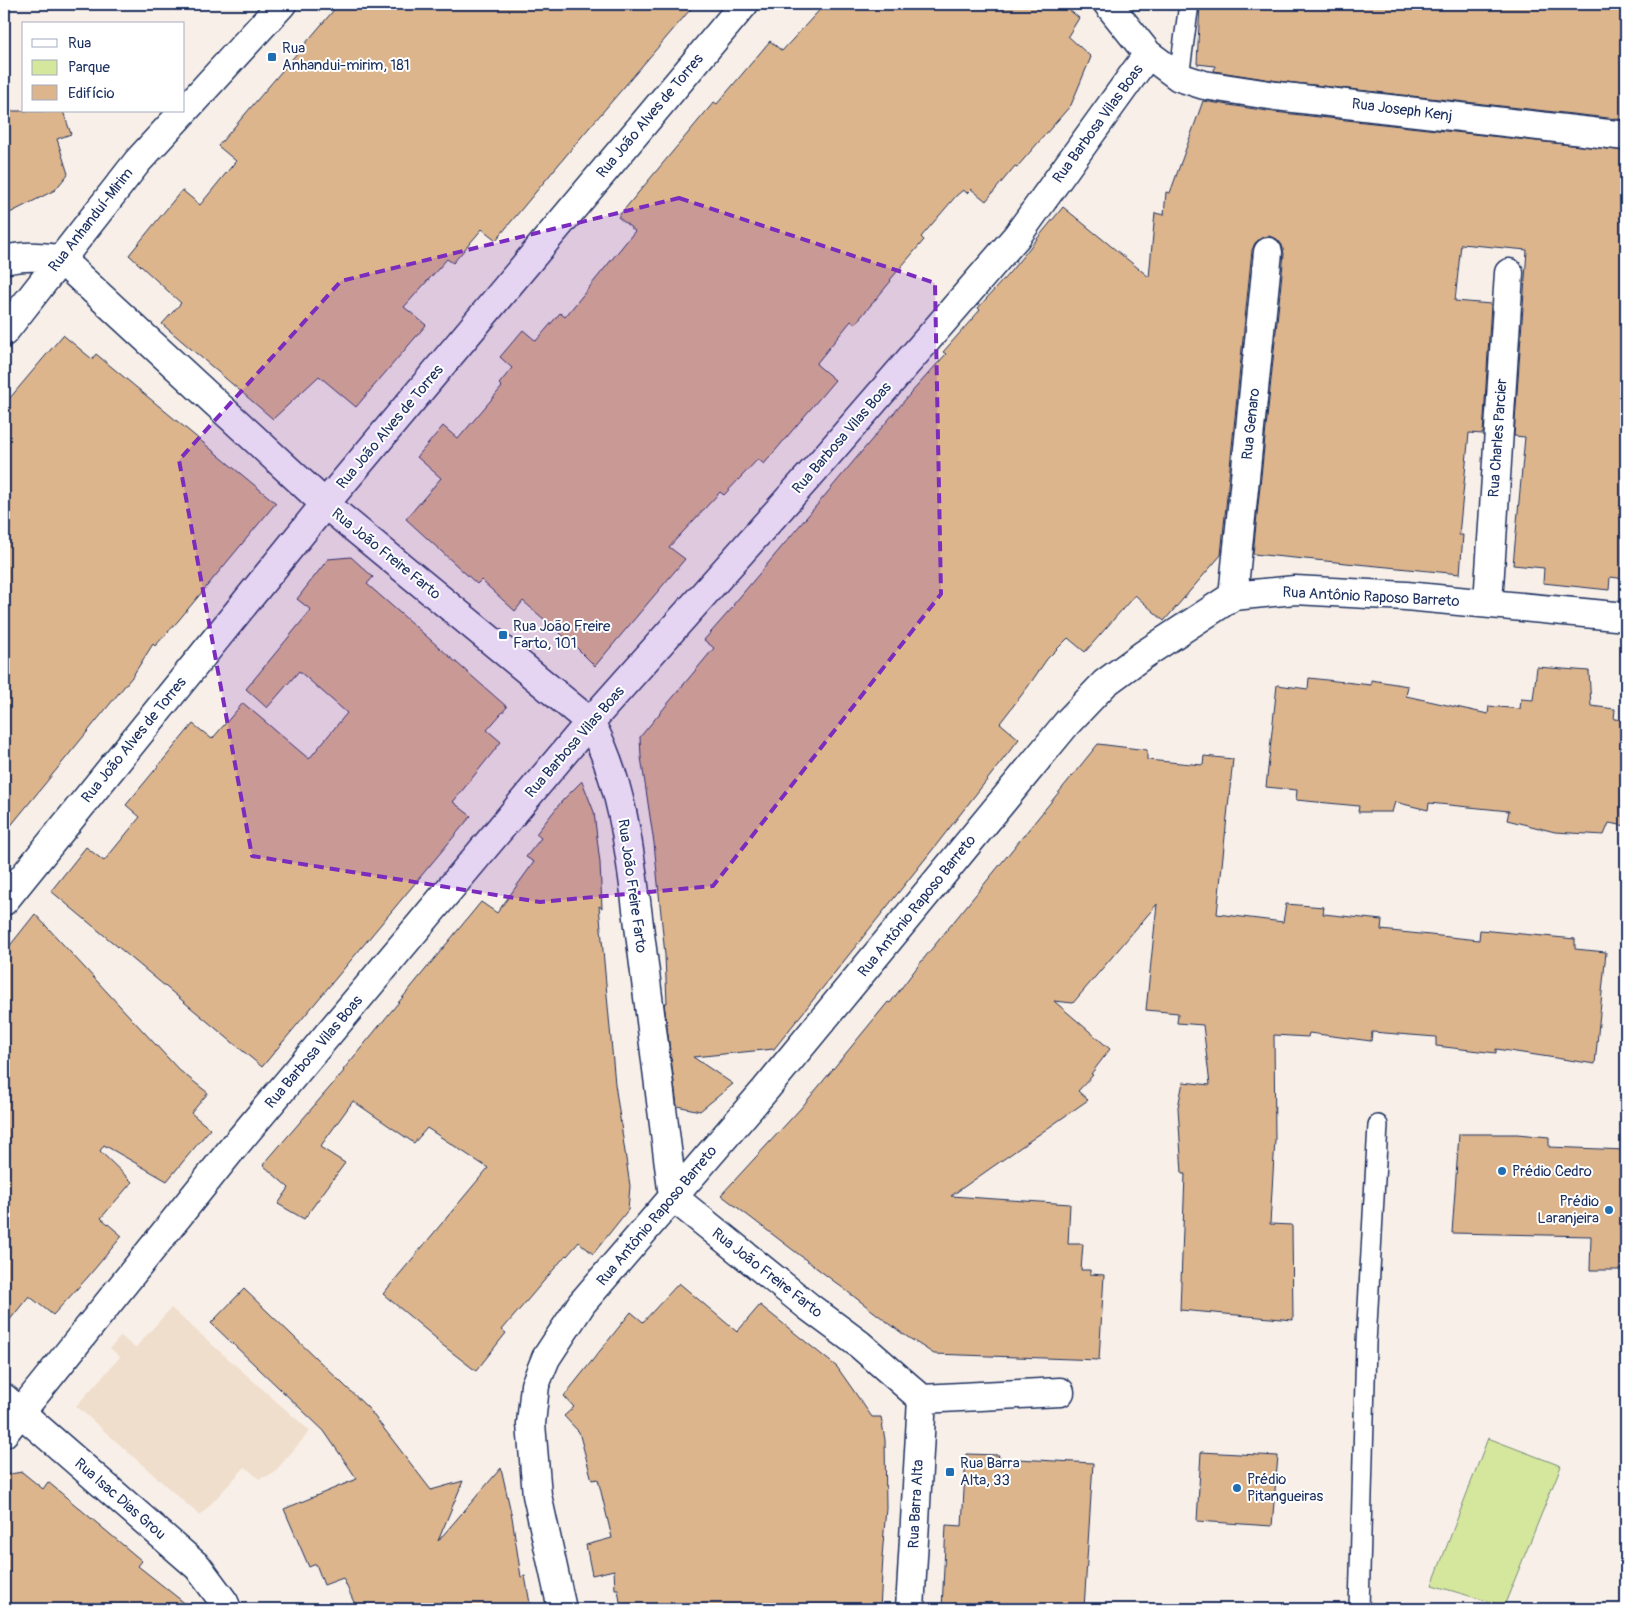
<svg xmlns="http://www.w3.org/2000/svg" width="1630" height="1613" viewBox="0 0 1630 1613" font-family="Pangolin,sans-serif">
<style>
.built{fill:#f0decd}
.green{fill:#d5e79c;stroke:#788b7d}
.building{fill:#ddb58d;stroke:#1b2f5e}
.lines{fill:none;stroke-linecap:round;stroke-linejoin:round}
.lane-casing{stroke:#1b2f5e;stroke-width:22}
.street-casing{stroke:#1b2f5e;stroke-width:31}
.lane{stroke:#fff;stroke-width:19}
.street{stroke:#fff;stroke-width:28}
.marked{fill:#7b2cbf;fill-opacity:0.2;stroke:#7b2cbf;stroke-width:4;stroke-dasharray:10 6;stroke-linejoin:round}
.poi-dot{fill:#1f6fb2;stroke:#fff;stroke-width:2}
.labels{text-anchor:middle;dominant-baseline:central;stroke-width:4;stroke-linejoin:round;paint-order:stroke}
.poi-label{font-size:15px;fill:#1b2f5e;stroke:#fff;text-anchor:start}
.street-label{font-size:15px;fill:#1b2f5e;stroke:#fff}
</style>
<rect width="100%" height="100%" fill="#f8f0e8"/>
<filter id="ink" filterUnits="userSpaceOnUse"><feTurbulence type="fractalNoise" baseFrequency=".02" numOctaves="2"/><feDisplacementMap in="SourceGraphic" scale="10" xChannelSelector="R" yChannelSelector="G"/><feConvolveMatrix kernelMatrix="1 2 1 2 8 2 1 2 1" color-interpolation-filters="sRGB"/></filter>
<g filter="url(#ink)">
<!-- built -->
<path class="built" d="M171 1308 310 1431 273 1474 259 1479 245 1467 200 1516 76 1406 120 1357 110 1348 121 1336 135 1348Z"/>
<!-- green -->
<path class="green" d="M1488 1438 1561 1466 1504 1606 1432 1585Z"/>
<!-- building -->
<path class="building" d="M339 4H695L583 135 496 240 482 229 453 263 447 259 404 307 426 325 356 407 319 376 273 419 162 324 181 303 129 255 182 190 200 205 236 161 218 146Z
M825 4H1062L1079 18 1068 36 1091 57 1071 105 1017 167 1015 166 986 201 971 189 967 193 963 190 956 196 921 237 924 240 890 280 891 281 855 324 851 321 816 364 835 380 764 464 758 459 724 495 720 492 669 547 685 559 595 666 575 646 523 601 515 611 481 580 477 584 406 519 441 478 417 457 443 426 458 439 502 387 499 384 512 368 500 357 523 330 536 341 560 313 565 317 635 231 618 217 714 102 717 104 770 41 782 51Z
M1200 4H1626V120L1278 81 1214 71 1215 66 1197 64Z
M1203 101 1274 112 1626 151V579L1610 577 1609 590 1543 583 1544 568 1513 565 1525 437 1514 436 1527 250 1461 244 1455 301 1491 304 1483 434 1469 433 1459 535H1463L1460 574 1253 554 1284 254 1282 245 1277 239 1269 236 1261 238 1255 243 1252 250 1221 555 1164 621 1135 595 1085 652 1068 638 1047 659 1027 688 1000 723 1019 739 937 844 774 1049 693 1057 733 1084 700 1111 677 1106 664 1003H667L665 955 654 843 641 757 640 737 714 648 704 640 734 606 733 605 910 394 946 354 943 352 980 310 978 308 1010 272 1063 207 1149 277 1155 213 1164 215 1166 192 1170 193Z
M4 111H63L71 134 57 139 68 174 55 190 4 216Z
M63 335 92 359 96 354 276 503 178 621 155 646 153 644 132 677 4 834V405Z
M351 557 373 577 367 584 507 707 487 730 501 742 453 802 471 816 262 1067 51 891 86 847 104 861 140 817 126 805 193 724 212 739 243 703 309 759 347 713 299 671 267 708 246 689 311 610 297 599 328 559Z
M1537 667 1589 671 1591 706 1615 709 1614 719 1626 720V826L1609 823 1604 835 1555 832 1507 820 1509 811 1429 803 1428 810 1395 802 1392 812H1358L1359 806 1296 800 1297 790 1266 787 1277 685 1308 689 1309 678 1371 685V680L1408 686 1406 696 1488 714 1489 706 1520 709 1521 699 1533 700Z
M1098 744 1147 750V760L1203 765 1204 756 1233 759 1217 914 1283 922 1286 904 1324 907 1323 914 1382 920 1381 930 1479 940 1480 930 1575 939V949L1606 952 1595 1064 1496 1049V1053L1436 1046V1037L1372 1032 1371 1041 1309 1033 1308 1037 1274 1035 1275 1140 1270 1224 1292 1225 1293 1320 1180 1310 1185 1174H1182L1178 1107 1183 1082 1210 1085 1203 1025 1177 1023 1178 1013 1146 1010 1157 904 1073 1003 1054 1001 1110 1049 1091 1074 1093 1075 1078 1091 1088 1100 951 1196 1070 1204 1068 1244H1083L1081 1270H1090V1274L1104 1275 1099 1360 934 1354 903 1334 721 1195 801 1108 888 1002 890 1003 921 962Z
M582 781 594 812 600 863 602 908 599 906 615 1084 630 1186 628 1210 593 1254 579 1242 567 1256 566 1255 502 1330 506 1333 476 1371 436 1340 437 1339 383 1294 488 1168 427 1128 414 1143 353 1101 320 1147 345 1163 304 1219 278 1204 289 1188 263 1165 344 1071 343 1070 481 902 497 913 534 862 526 857 541 838 536 834 562 801Z
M35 914 179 1070 208 1093 191 1113 210 1129 167 1181 104 1145 100 1151 132 1182 101 1218 122 1236 87 1278 53 1315 29 1296 4 1327V953Z
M1459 1134H1517L1549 1137V1147L1626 1150V1270H1590L1591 1236 1452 1233Z
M679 1283 737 1332 760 1305 837 1367 872 1417H881L885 1440 886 1508 882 1557H883L880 1609H621L618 1589H615L614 1570 592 1575 586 1545 612 1538 598 1479 592 1480 579 1432 564 1416 574 1407 564 1396 631 1312 643 1322Z
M244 1289 368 1408 431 1490 463 1481 438 1541 501 1468 512 1517 521 1577 525 1576 531 1609H357L343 1578 324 1585 316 1564 309 1567 284 1509 357 1479 324 1431 211 1323Z
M1201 1452 1278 1456 1272 1526 1197 1521Z
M966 1454 999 1455 998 1458 1093 1463 1084 1609H1030L970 1606 969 1609H942L946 1525 962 1526Z
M22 1472 43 1489 48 1482 142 1561 138 1566 192 1609H4V1475Z"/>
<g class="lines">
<defs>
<path id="lane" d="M1179 77 1189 4
M1359 1609 1366 1343 1378 1125"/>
<path id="street" d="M1108 4 1148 54 1179 77 1204 85 1276 96 1626 136
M184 111 282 4
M60 259 325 504 590 722C627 789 632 875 642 949 652 1032 662 1115 673 1197L809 1307 859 1344 922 1399
M4 260C23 255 41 256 60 259
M4 332 138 161 184 111
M1233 596 1268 252
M1488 603 1509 273
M4 901 325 504 744 4
M4 1398 198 1567 224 1602 227 1609
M922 1399 1060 1392
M4 1433 232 1149 526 798 590 722 817 467 1017 236 1148 54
M562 1609 537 1495 531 1424 535 1385 546 1358 582 1303 765 1090 1067 723 1105 683 1143 655 1233 596 1295 590 1406 596 1626 617
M910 1609 922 1399"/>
</defs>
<!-- lane casing -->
<use href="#lane" class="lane-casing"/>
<!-- street casing -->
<use href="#street" class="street-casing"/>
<!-- lane -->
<use href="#lane" class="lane"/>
<!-- street -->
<use href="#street" class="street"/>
</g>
</g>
<!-- marked area -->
<path class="marked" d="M679 198 935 283 941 594 713 886 540 902 252 856 179 460 341 281Z"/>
<!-- markers -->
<g class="poi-dot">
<rect x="267" y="52" width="10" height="10" rx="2.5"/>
<rect x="498" y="630" width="10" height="10" rx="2.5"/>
<circle cx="1502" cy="1171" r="5"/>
<circle cx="1609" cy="1210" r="5"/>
<rect x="945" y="1467" width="10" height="10" rx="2.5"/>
<circle cx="1237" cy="1488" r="5"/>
</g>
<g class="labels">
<!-- poi labels -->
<g class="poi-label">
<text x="282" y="48">Rua<tspan x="282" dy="17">Anhandui-mirim, 181</tspan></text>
<text x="513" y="626">Rua João Freire<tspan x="513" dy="17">Farto, 101</tspan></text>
<text x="1512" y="1171">Prédio Cedro</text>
<text x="1599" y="1201" text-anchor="end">Prédio<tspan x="1599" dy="17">Laranjeira</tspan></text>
<text x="960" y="1463">Rua Barra<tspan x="960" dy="17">Alta, 33</tspan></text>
<text x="1247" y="1479">Prédio<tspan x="1247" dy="17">Pitangueiras</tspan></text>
</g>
<!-- street labels -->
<g class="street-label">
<text transform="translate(1402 110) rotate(7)">Rua Joseph Kenj</text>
<text transform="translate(650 116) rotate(-50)">Rua João Alves de Torres</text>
<text transform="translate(1098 124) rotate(-54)">Rua Barbosa Vilas Boas</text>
<text transform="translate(91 220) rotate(-52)">Rua Anhanduí-Mirim</text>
<text transform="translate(1251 424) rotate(-84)">Rua Genaro</text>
<text transform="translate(390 427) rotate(-50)">Rua João Alves de Torres</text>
<text transform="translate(842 438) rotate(-49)">Rua Barbosa Vilas Boas</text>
<text transform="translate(1498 438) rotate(-86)">Rua Charles Parcier</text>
<text transform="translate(386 554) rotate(39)">Rua João Freire Farto</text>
<text transform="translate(1371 597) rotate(3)">Rua Antônio Raposo Barreto</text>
<text transform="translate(134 740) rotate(-51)">Rua João Alves de Torres</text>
<text transform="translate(575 742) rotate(-49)">Rua Barbosa Vilas Boas</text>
<text transform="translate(632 886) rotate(82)">Rua João Freire Farto</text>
<text transform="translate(917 906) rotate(-51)">Rua Antônio Raposo Barreto</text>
<text transform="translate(314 1052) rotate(-50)">Rua Barbosa Vilas Boas</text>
<text transform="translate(657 1216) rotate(-50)">Rua Antônio Raposo Barreto</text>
<text transform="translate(767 1273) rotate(38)">Rua João Freire Farto</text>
<text transform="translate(120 1499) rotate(41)">Rua Isac Dias Grou</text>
<text transform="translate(916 1504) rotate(-87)">Rua Barra Alta</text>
</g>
</g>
<!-- margin -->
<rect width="1630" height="1613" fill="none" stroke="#fff" stroke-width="20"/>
<rect x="10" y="10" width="1610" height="1593" fill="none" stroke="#1b2f5e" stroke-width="2" filter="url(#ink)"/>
<!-- legend -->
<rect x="22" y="22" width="162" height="90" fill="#ffffff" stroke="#a4acbf"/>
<rect x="32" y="39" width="25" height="8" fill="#ffffff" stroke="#a4acbf"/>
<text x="68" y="48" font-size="15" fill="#1b2f5e">Rua</text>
<rect x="32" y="60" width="25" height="15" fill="#d5e79c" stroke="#a4acbf"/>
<text x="68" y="72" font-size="15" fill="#1b2f5e">Parque</text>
<rect x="32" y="85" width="25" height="15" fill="#ddb58d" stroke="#a4acbf"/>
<text x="68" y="98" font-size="15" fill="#1b2f5e">Edifício</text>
</svg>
